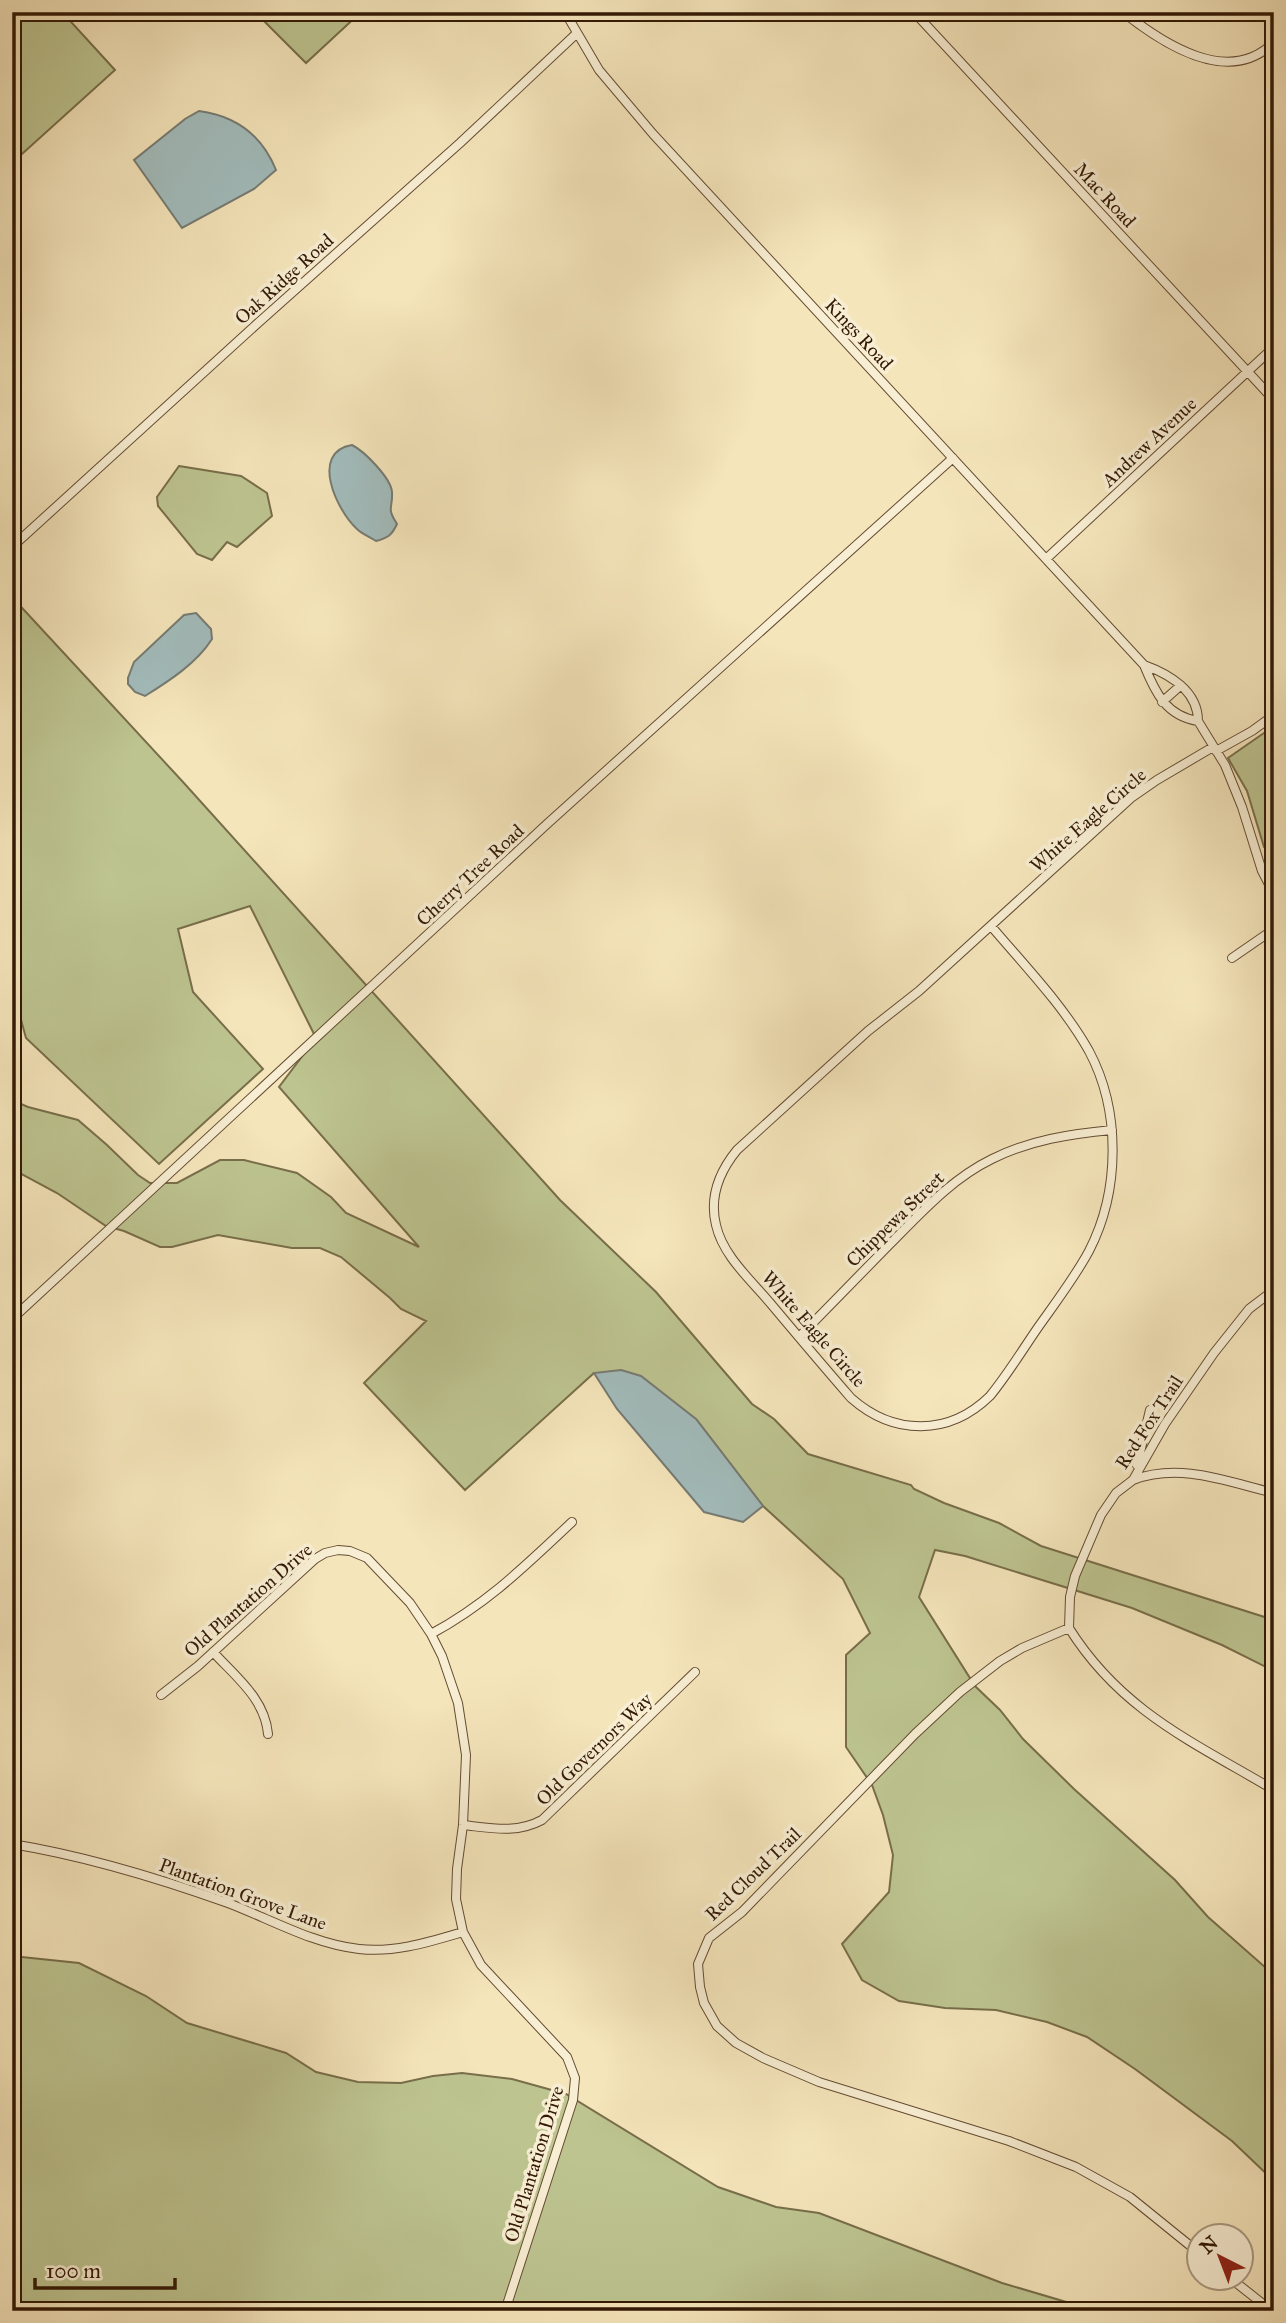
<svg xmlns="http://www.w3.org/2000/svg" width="1286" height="2323" viewBox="0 0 1286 2323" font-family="'IM FELL Great Primer',serif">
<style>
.green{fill:#bdc490;stroke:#786e4a;stroke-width:2}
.water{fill:#a2bcbc;stroke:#767b73;stroke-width:2}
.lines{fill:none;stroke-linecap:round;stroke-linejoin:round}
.street-casing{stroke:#644c32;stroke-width:10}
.street{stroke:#f8eed3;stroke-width:8}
.labels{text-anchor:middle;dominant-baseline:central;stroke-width:7;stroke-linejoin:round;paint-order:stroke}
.street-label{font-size:19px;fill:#331905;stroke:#f8eed3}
</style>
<rect width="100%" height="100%" fill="#f5e5bb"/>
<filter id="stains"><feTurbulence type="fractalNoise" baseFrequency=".00286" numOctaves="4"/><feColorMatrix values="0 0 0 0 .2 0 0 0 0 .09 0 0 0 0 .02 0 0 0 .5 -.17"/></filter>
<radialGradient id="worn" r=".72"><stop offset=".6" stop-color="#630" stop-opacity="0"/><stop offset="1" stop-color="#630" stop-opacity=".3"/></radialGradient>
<!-- green -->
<path class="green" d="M12 12H62L115 70 12 163V97L16 95 12 90Z
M255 12H361L306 63Z
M179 466 241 476 267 493 272 516 237 547 227 542 212 560 197 554 158 506 157 497Z
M12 597 183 782 560 1200 656 1292 752 1404 774 1419 808 1454 911 1485 914 1489 944 1503 999 1523 1041 1546 1274 1620V1671L1222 1645 1132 1608 965 1556 935 1550 919 1597 975 1686 1000 1710 1023 1739 1074 1789 1175 1880 1208 1917 1274 1975V2181L1232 2141 1135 2069 1087 2037 1047 2022 996 2010 945 2008 899 2001 862 1980 842 1944 889 1892 893 1855 883 1815 872 1785 846 1747V1655L870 1633 843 1579 763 1506 696 1419 594 1373 465 1490 364 1383 426 1321 401 1309 390 1298 341 1257 320 1248H292L218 1235 172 1247H160L124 1231 106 1226 57 1193 12 1169V1100L28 1107 78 1120 107 1145 138 1175 150 1183H177L220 1160H244L297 1173 331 1197 346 1213 419 1247 279 1087 316 1038 250 906 178 929 193 992 263 1069 159 1164 26 1038 12 987Z
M1274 726V850L1264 847 1247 791 1228 758Z
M12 1956 79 1963 146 1996 187 2023 286 2053 316 2072 358 2082 401 2083 433 2076 462 2073 512 2079 566 2094 718 2187 776 2207 819 2213 1002 2283 1073 2304 1084 2311H12Z"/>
<!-- water -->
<path class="water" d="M199 111C236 116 262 135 276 170L254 189 182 228 134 160 185 119Z
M352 445C364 451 391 478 392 492 393 509 386 507 397 524 392 535 388 538 376 541 370 537 362 534 357 529 337 511 309 452 352 445Z
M196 613 211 629 212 639C197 663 169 681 145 696L135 692 128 684V678L134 662 184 615Z
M621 1370 641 1376 696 1419 763 1506 743 1522 704 1512 617 1409 594 1373Z"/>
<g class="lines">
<defs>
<path id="street" d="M565 12 599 70 653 134 1144 665C1155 692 1166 716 1198 721L1225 765 1242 807 1262 871 1274 894
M914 12 1274 400
M1123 12C1162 43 1229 88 1274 42
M12 547 258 323 460 143 576 34
M1046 559 1274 347
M1144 665C1169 674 1198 691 1198 721
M1162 702 1180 686
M1216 751 1252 731 1274 715
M991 926C1025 966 1063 1005 1089 1051 1121 1111 1120 1191 1089 1251 1075 1277 1056 1302 1039 1326 1023 1349 1008 1374 990 1396 949 1436 894 1436 851 1398 824 1367 797 1335 771 1304 751 1280 723 1256 716 1225 709 1196 719 1172 737 1150L868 1031 919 991 1131 798 1157 780 1213 747
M1232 958 1274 929
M12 1319 547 824 953 458
M799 1337C829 1306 859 1276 889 1245 921 1213 951 1179 992 1159 1030 1140 1070 1134 1112 1130
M1137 1465 1150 1410
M1133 1480C1180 1462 1228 1482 1274 1493
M1069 1628 1022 1648 1000 1661 960 1692 915 1734 742 1912 709 1938 698 1964 700 1987 704 2003 717 2026 736 2043 763 2058 819 2082 1009 2141 1076 2167 1130 2197 1198 2252
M1069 1628 1070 1597 1075 1576 1101 1515 1116 1493 1133 1480 1165 1424 1214 1353 1249 1309 1274 1290
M1069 1628C1121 1711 1193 1742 1274 1790
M431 1634C488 1603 525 1566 572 1522
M213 1652C236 1677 265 1699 268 1734
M161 1695 198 1666 315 1559 325 1553 338 1550 350 1551 367 1558 410 1603 431 1634 442 1656 458 1703 466 1755 463 1825 457 1869 456 1899 463 1932 481 1965 567 2057 575 2078 573 2100 505 2311
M463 1825C491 1828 516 1834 542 1820L695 1672
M12 1844C86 1856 158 1878 228 1903 270 1919 313 1944 359 1949 395 1953 429 1942 463 1932
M1230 2278 1272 2311"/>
</defs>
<!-- street casing -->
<use href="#street" class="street-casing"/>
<!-- street -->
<use href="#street" class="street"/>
</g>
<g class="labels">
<!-- street labels -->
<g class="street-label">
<text transform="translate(1105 195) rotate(47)">Mac Road</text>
<text transform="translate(284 279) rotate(-42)">Oak Ridge Road</text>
<text transform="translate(859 334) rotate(47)">Kings Road</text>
<text transform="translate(1149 442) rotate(-43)">Andrew Avenue</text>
<text transform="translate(1088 820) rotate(-41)">White Eagle Circle</text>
<text transform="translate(470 875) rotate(-43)">Cherry Tree Road</text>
<text transform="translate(895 1219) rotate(-44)">Chippewa Street</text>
<text transform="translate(814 1329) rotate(49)">White Eagle Circle</text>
<text transform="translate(1149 1422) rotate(-57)">Red Fox Trail</text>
<text transform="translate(248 1600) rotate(-41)">Old Plantation Drive</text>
<text transform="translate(594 1749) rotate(-44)">Old Governors Way</text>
<text transform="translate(753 1874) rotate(-44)">Red Cloud Trail</text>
<text transform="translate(243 1894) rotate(20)">Plantation Grove Lane</text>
<text transform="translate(534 2164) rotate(-73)">Old Plantation Drive</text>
</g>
</g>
<!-- margin -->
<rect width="1286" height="2323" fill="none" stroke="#f5e5bb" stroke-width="42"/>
<rect x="14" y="14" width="1258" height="2295" fill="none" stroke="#331905" stroke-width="3.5"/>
<rect x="21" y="21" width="1244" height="2281" fill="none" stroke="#331905" stroke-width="2"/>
<!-- north arrow -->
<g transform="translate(1220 2257) rotate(318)"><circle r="33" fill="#f8eed3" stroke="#a99981" stroke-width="2"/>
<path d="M0-5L12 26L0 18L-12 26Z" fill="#8f2418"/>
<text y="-10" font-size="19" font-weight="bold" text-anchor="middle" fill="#331905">N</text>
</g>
<!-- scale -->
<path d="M35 2278v10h140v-10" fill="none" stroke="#331905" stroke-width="3.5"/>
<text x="46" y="2278" font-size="21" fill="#331905" stroke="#f8eed3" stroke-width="5" paint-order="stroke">100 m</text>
<rect width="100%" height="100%" filter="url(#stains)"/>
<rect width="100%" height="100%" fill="url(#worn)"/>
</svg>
